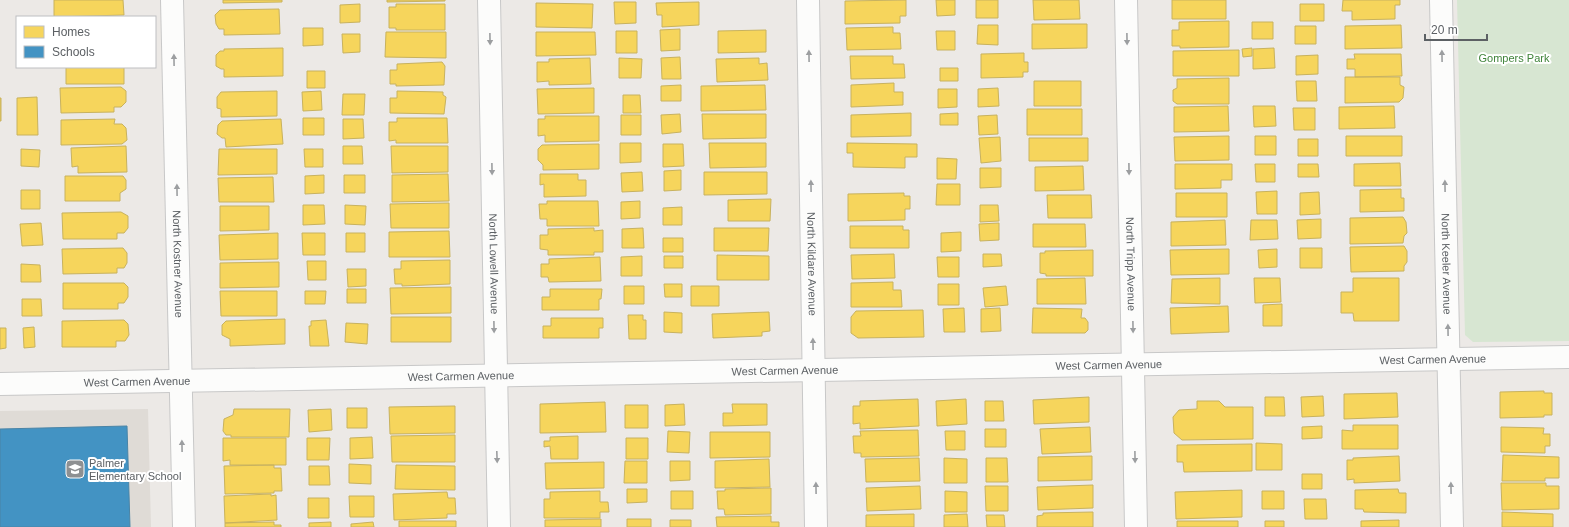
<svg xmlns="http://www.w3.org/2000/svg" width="1569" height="527" viewBox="0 0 1569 527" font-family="Helvetica,sans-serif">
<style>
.education{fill:#dfdbd6}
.green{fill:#d7e6d2}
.homes{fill:#f6d55c;stroke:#c8b25e}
.schools{fill:#4393c3;stroke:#4a84a6}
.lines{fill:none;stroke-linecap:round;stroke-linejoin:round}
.minor-casing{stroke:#c8c8c8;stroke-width:24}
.minor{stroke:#fcfcfb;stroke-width:22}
.oneway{fill:#9c9ea0}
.labels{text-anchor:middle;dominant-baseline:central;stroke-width:4;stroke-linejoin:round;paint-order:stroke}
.park-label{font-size:11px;fill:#40843b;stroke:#fff}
.street-label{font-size:11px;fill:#5c6064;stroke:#fff}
.poi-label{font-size:11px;fill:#5c6064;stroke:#fff;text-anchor:start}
</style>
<rect width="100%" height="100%" fill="#ece9e6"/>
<!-- education -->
<path class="education" d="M148 409 151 527H0V411Z"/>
<!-- green -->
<path class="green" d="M1457 0H1569V341L1473 342 1465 335Z"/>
<!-- homes -->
<path class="homes" d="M54 0H123L124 15 54 17Z
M223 0H282V2L223 3Z
M387 0H445V1L387 2Z
M906 0V16H900V23L845 24V1Z
M936 0H955V15L937 16Z
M976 0H998V18H976Z
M1033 0H1079L1080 19 1034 20Z
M1172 0H1226V19H1172Z
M1343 0H1400V5H1395V19L1352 20V11H1342Z
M614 2H636V23L615 24Z
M699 2V25L662 27V15H657L656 3Z
M536 3 593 4 592 28 536 27Z
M360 4V22L340 23V5Z
M396 4H445V30H396V28H389V7H396Z
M1300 4H1324V21H1300Z
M279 9 280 34 224 35V29H219L216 24 215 15 220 10Z
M1229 21V47L1180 48V46H1172V30H1179V22Z
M1252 22H1273V39H1252Z
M1032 24H1087V48L1032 49Z
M978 25H998V45L977 44Z
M1401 25 1402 48 1345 49V26Z
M1295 26H1316V44H1295Z
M893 27V33H900L901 49 847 50 846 28Z
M303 28H323V45L303 46Z
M680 29V50L661 51 660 30Z
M766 30V52L718 53V31Z
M616 31H637V53H616Z
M936 31H955V50H937Z
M386 32H446V58L385 57Z
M536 32H595L596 55 536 56Z
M342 34H360V52L343 53Z
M283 48V76L224 77V69H221L216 66V55L220 51H224V49Z
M1252 48V56L1243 57 1242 49Z
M1274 48 1275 68 1253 69V49Z
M1239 50V76H1173V51Z
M1024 53V62H1028V72H1023V77L981 78V54Z
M1354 54H1401L1402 76 1355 77V69H1347V59H1355Z
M1318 55V74L1296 75V56Z
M850 56H893V64H904L905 78 851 79Z
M680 57 681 79H662L661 58Z
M590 58 591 84 549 85V81L537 82V62H549V59Z
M619 58 642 59 641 78H619Z
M759 58V64L767 63 768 80 717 82 716 59Z
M442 62 445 66 444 85 396 86V84H390V70H397V64Z
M66 67H124V84H66Z
M940 68H958V81H940Z
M307 71H325V88H307Z
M1345 77H1400V85L1404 87 1403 98 1399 102 1345 103Z
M1229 78V104H1177L1173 101V90L1177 88V79Z
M1034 81H1081V106H1034Z
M1296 81H1316L1317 101H1297Z
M894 83V92H903V105L851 107V85Z
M681 85V101H661V86Z
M765 85 766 110 701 111V86Z
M121 87 126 91V102L121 107H114V112L61 113 60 88Z
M594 88V113L538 114 537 89Z
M998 88 999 106 978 107V89Z
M938 89H957V107L938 108Z
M277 91V116L221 117V109L217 108V97L221 92Z
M321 91 322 110 303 111 302 92Z
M397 91 443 92V95L446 97 444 114 390 113V98H397Z
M343 94H365L364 115H342Z
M623 95H640L641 113H623Z
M37 97 38 135H17V98Z
M0 98H1V121H0Z
M1228 106 1229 131 1174 132V107Z
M1253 106H1275L1276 126 1254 127Z
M1394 106 1395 128 1339 129V107Z
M1293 108H1315V130H1294Z
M1027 109H1082V135H1027Z
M911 113V136L851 137V115Z
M958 113V125H940V114Z
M680 114 681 132 662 134 661 115Z
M702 114H766V138L703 139Z
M621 115H641V135H621Z
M997 115 998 134 979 135 978 116Z
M545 116H599V141L545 142V135L538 136V119H545Z
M303 118H324V135H303Z
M397 118H447L448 143H396V140L389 141V122H397Z
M115 119 114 124H122L126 128 127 140 122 144 61 145V120Z
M281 119 283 144 226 147 225 138H222L217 134 218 125 222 121Z
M343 119H363L364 138 343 139Z
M1229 136V160L1175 161 1174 137Z
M1255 136H1276V155H1255Z
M1346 136H1402V156H1346Z
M1000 137 1001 161 981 163 979 138Z
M1029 138H1088V161H1029Z
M1298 139H1318V156H1298Z
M620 143H641V162L620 163Z
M709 143H766V167L710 168Z
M847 143 917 144V157H905V168L853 167V153H847Z
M599 144V169L543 170V165L538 160V149L542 145Z
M663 144H683L684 166 663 167Z
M126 146 127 172 78 173V166L72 167 71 148Z
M343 146H362L363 164H343Z
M391 146H448V172L392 173Z
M21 149 40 150 39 167 21 166Z
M219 149H277V174L218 175Z
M304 149H323V167H305Z
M937 158 957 159 956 179H937Z
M1400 163 1401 186H1354V164Z
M1175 164H1232V180H1221V188L1175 189Z
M1255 164H1275V182H1256Z
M1298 164H1318L1319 177H1298Z
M1083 166 1084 190 1035 191V167Z
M980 168H1001V187L980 188Z
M681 170V190L664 191V171Z
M642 172 643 191 622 192 621 173Z
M704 172H767V194L704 195Z
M448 174 449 201 392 202V175Z
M540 174H578V180H586V196L544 197V184L540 185Z
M324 175V193L305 194V176Z
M344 175H365V193H344Z
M65 176H123L126 180V189L120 193V201H65Z
M273 177 274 202H219L218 178Z
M937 184H960V205H936Z
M1401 189V198H1404V211L1360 212V190Z
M21 190H40V209H21Z
M1277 191V214H1257L1256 192Z
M1319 192 1320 214 1300 215V193Z
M904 193V196H910V209H905V220L848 221V194Z
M1176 193H1227V217H1176Z
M1047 195H1091L1092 218H1048Z
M771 199 770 221H728V200Z
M547 201H598L599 226H547V219H540L539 204H547Z
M640 201V218L621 219V202Z
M449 203V228H391L390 204Z
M303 205H324L325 224 303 225Z
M345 205 366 206 365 225 345 224Z
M980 205H998L999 221 980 222Z
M220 206H269V230L220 231Z
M682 207V225H663V208Z
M121 212 128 216V228L124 233H117V239H63L62 213Z
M1403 217 1406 222 1407 233 1404 236 1403 243 1350 244V218Z
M1321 219V238L1298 239 1297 220Z
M1225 220 1226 245 1171 246V222Z
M1251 220H1277L1278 239 1250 240Z
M41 223 43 245 22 246 20 224Z
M999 223V240L980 241 979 224Z
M1033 224H1085L1086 247H1033Z
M850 226H903V230H909V248H850Z
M594 228V231L603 230V252H594V255H548V250L540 249V235H548V229Z
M643 228 644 248H622V229Z
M714 228H769L768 251H714Z
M449 231 450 257H389V232Z
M961 232V251L941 252V233Z
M278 233V259L220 260 219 235Z
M302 233H325V255H303Z
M346 233H365V252H346Z
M663 238H683V252H663Z
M1404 246 1407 251V262L1404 266V271L1351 272 1350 247Z
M123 248 127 253V263L124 268H117V273L63 274 62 249Z
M1300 248H1322V268H1300Z
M1229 249V274L1171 275 1170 250Z
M1277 249V267L1259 268 1258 250Z
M1093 250V276H1046V274L1040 273V253H1045V251Z
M894 254 895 278 852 279 851 255Z
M983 254H1001L1002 266 983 267Z
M717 255 769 256V280H717Z
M642 256V276H621V257Z
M664 256H683V268H664Z
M600 257 601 281 549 282 548 277H541V264H549V259Z
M937 257H959V277H938Z
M450 260V284L402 286V284H395L394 269H401V261Z
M307 261H326V280H308Z
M279 262V287L220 288V263Z
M21 264 40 265 41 282H21Z
M347 269H366V286L348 287Z
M1085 278 1086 304H1037V279Z
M1220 278V304L1171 303 1172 279Z
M1254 278H1280L1281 302 1255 303Z
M1353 278H1399V321H1354L1353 313H1341V292H1353Z
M893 282V290H901L902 307H851V283Z
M63 283H124L128 287V297L124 303H118V309H63Z
M664 284H682V297H665Z
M938 284H959V305H938Z
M624 286H644V304H624Z
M691 286H719V306H691Z
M1006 286 1008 305 985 307 983 288Z
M451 287V313L391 314 390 288Z
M347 289H366V303H347Z
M550 289H602L601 299H599V310H542V297H550Z
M220 291H277V316H221Z
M305 291H326L325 304H305Z
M22 299H41L42 316H22Z
M1282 304V326H1263V305Z
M1228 306 1229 332 1171 334 1170 308Z
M964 308 965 332H944L943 309Z
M1000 308 1001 331 981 332V309Z
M1033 308 1082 309 1081 318H1085L1088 322V330L1085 333H1032Z
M923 310 924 337 858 338 851 333V317L856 311Z
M664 312 682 313V333L664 332Z
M769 312 770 331 762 332V336L713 338 712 314Z
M628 315H643V320H646V339H629Z
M391 317H451V342H391Z
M551 318H603V328H599V338H543V326H551Z
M285 319V344L230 346V339L222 335V325L226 321Z
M124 320 128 324 129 335 125 341H116V347H62V321Z
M326 320 329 346H310L309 326H311V321Z
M346 323 368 324 367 344 345 342Z
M34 327 35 347 24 348 23 328Z
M0 328H6V348L0 349Z
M1544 391V393H1552V415H1544V417L1500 418V392Z
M1397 393 1398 417 1344 419V394Z
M1323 396 1324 416 1302 417 1301 397Z
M1089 397V422L1034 424 1033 400Z
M1265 397H1284L1285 416H1265Z
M918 399 919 426 860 429V423L853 424V406H860V401Z
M966 399 967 424 937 426 936 401Z
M985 401H1003L1004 421H985Z
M1197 401H1219L1225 407H1253V439L1182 440 1174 433 1173 417 1179 410 1197 409Z
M605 402 606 432 540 433V404Z
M684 404 685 425 665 426V405Z
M732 404H767V425L723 426V413H733Z
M625 405H648V428H625Z
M455 406V433L390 434 389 407Z
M347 408H367V428H347Z
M234 409H290L289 437H231V435H226L223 431 224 419 233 415Z
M331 409 332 430 309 432 308 410Z
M1353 425H1398V449H1342V430L1353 431Z
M1322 426V438L1302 439V427Z
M1090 427 1091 452 1042 454 1040 429Z
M1501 427 1544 428 1543 434H1550V446H1545V453L1501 452Z
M985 429H1006V447H985Z
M918 430 919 456 861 457V453H854L853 436H861L860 431Z
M668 431 690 432 689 453 667 452Z
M945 431H965V450H946Z
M710 432H770V457L710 458Z
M455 435V462H392L391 436Z
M578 436V459H551L550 446 544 447V441H550V437Z
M372 437 373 458 350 459V438Z
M223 438H286V465H230V460L223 461Z
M307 438H330L329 460H307Z
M626 438H648V459H626Z
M1256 443 1282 444V470H1256Z
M1252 444V471L1184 472 1183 462H1177V445Z
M1503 455 1559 457V478H1545V481H1502Z
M1092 456V480L1038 481V457Z
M1399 456 1400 481 1354 483V479L1347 480V460H1353V458Z
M919 458 920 481 866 482 865 459Z
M944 458 967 459V483H944Z
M986 458H1007L1008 482H986Z
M769 459 770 487 715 488V461Z
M625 461H647V483H624Z
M670 461H690V480L670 481Z
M604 462V488L546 489 545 463Z
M349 464 371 465V484L349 483Z
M274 465V468H281L282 491H274V493L225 494 224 466Z
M396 465 455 466V490L395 489Z
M309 466H329L330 485H309Z
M1302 474H1322V489H1302Z
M1501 483H1546V486H1559V509L1502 510Z
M1093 485V508L1038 510 1037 487Z
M920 486 921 509 867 511 866 488Z
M985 486H1008V511H986Z
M771 488V514L725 515 724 509H718L717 491H725V489Z
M627 489H647V502L627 503Z
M1398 489 1399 493H1406V513L1364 512 1363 509H1355V490Z
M1242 490V517L1176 519 1175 492Z
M600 491V502H608L609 512H600V518H544V499H550V492Z
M671 491H693V509H671Z
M945 491 967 492V512H945Z
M1262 491H1284V509H1262Z
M447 492 448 498H455L456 514H447V518L394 520 393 494Z
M271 494V496L276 495 277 520 225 523 224 496Z
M349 496H374V517H350Z
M308 498H329V518H308Z
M1304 499H1326L1327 519H1305Z
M1093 512V527H1037V516L1043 515V513Z
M1502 512 1553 514V527H1502Z
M914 514V527H866V515Z
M967 514 968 527H944V515Z
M986 515H1004L1005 527H987Z
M771 516V522H779V527H717L716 517Z
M601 519V527H545V520Z
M627 519H651V527H627Z
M670 520H691V527H670Z
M1399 520V527H1361V521Z
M399 521H456V527H399Z
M1177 521H1238V527H1177Z
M1265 521H1284V527H1265Z
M274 522V525H281V527H225V523Z
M331 522V527H309V523Z
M373 522 374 527H351V524Z"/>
<!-- schools -->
<path class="schools" d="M127 426 130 527H0V429Z"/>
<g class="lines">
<defs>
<g id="minor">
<path id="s1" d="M172 0 184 527"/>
<path id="s2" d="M489 0 499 527"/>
<path id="s3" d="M808 0 816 527"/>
<path id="s4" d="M1126 0 1136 527"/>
<path id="s5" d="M1441 0 1452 527"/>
<path id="s6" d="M0 384 1569 357"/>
</g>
</defs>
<!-- minor casing -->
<use href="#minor" class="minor-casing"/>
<!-- minor -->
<use href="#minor" class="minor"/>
</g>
<!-- one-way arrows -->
<defs><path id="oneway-solid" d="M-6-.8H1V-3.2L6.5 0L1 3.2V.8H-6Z"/></defs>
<g class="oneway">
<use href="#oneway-solid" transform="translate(490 39) rotate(89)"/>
<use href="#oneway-solid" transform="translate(1127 39) rotate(89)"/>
<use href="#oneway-solid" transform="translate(809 56) rotate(-91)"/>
<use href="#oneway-solid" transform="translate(1442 56) rotate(-91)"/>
<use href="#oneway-solid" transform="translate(174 60) rotate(-91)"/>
<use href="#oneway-solid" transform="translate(492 169) rotate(89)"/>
<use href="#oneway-solid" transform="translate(1129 169) rotate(89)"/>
<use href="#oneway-solid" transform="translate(811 186) rotate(-91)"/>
<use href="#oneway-solid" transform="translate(1445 186) rotate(-91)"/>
<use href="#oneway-solid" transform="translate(177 190) rotate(-91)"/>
<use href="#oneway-solid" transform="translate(494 327) rotate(89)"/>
<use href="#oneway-solid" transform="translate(1133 327) rotate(89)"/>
<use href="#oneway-solid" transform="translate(1448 330) rotate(-91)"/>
<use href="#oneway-solid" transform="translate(813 344) rotate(-91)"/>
<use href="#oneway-solid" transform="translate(182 446) rotate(-91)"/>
<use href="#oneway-solid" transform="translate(497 457) rotate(88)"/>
<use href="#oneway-solid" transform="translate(1135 457) rotate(89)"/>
<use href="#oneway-solid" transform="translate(816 488) rotate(-91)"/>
<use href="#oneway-solid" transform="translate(1451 488) rotate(-91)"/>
</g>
<!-- icons -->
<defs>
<symbol id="school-square" viewBox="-11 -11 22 22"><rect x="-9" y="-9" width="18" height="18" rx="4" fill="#8e9092" stroke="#fff"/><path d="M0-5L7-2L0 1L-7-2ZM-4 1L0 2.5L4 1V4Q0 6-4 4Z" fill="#fff"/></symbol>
</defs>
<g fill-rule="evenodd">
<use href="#school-square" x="64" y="458" width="22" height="22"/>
</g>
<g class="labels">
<!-- park labels -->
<g class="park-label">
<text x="1514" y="58">Gompers Park</text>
</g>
<!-- street labels -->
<g class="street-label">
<text stroke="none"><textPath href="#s1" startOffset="264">North Kostner Avenue</textPath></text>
<text stroke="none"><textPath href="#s4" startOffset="264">North Tripp Avenue</textPath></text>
<text stroke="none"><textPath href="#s2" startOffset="264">North Lowell Avenue</textPath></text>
<text stroke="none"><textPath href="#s3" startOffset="264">North Kildare Avenue</textPath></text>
<text stroke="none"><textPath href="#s5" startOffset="264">North Keeler Avenue</textPath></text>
<text stroke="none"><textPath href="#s6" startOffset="1433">West Carmen Avenue</textPath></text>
<text stroke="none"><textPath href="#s6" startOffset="1109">West Carmen Avenue</textPath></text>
<text stroke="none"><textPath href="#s6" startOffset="785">West Carmen Avenue</textPath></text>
<text stroke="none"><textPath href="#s6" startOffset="461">West Carmen Avenue</textPath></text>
<text stroke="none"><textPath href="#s6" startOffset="137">West Carmen Avenue</textPath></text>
</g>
<!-- poi labels -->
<g class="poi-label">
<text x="89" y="463">Palmer<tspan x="89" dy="13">Elementary School</tspan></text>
</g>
</g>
<!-- legend -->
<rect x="16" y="16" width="140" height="52" fill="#ffffff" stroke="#bebfc1"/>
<rect x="24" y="26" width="20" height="12" fill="#f6d55c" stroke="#bebfc1"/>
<text x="52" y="36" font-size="12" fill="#5c6064">Homes</text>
<rect x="24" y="46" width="20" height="12" fill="#4393c3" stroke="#bebfc1"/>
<text x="52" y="56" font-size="12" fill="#5c6064">Schools</text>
<!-- scale -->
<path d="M1425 34v6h62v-6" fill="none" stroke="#5c6064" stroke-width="2"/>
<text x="1431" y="34" font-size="12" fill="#5c6064" stroke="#ffffff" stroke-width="3" paint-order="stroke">20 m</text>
</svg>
